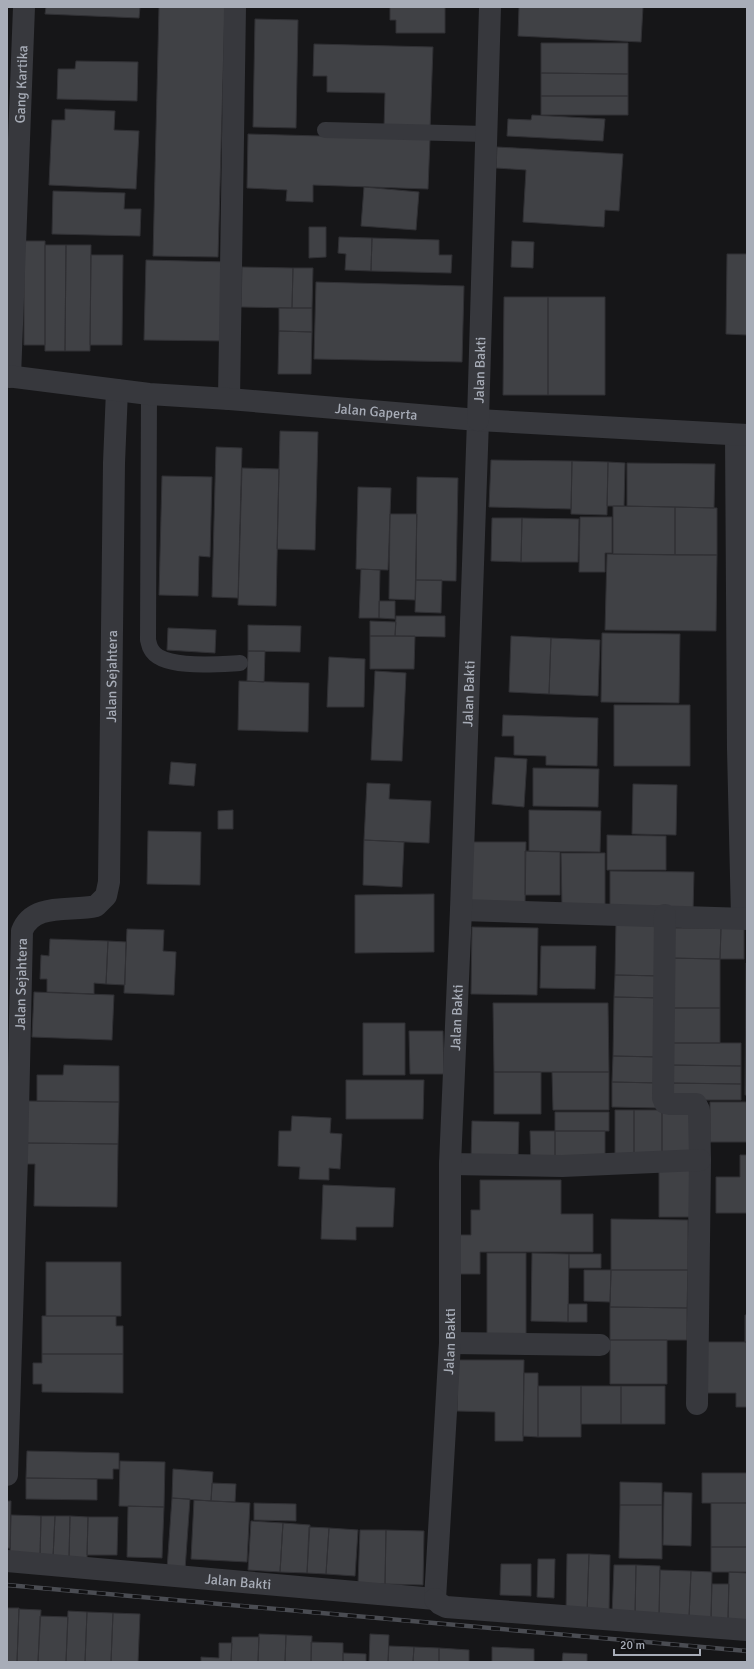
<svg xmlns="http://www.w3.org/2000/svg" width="754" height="1669" viewBox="0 0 754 1669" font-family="Signika,sans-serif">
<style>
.building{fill:#404145;stroke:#303034}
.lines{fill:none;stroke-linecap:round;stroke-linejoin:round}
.service{stroke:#37383d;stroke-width:16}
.minor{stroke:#37383d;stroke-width:22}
.tertiary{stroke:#37383d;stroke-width:22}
.rail-casing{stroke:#4a4c52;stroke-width:4.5}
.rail{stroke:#111113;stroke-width:3;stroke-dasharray:9;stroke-linecap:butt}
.labels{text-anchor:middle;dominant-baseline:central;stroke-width:3;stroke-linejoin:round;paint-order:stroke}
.street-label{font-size:14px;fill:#a8adb8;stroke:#111113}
</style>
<rect width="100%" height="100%" fill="#161618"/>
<!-- building -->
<path class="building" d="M46 7H140L139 18 45 14Z
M159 7H225L218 257 153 256Z
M390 7H445V33H396V20H390Z
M519 7H643L641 42 518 36Z
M255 19 298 20 296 128 253 127Z
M541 43H628V74L541 73Z
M314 44 433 47 430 130 384 129 385 93 327 92V76H313Z
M76 61 138 62 137 101 57 99 58 69H75Z
M541 73 628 74V96H541Z
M541 96H628V115H541Z
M65 109 115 111 114 130 139 131 136 189 49 185 52 120H65Z
M532 115 605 119 603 141 507 136 508 119 531 120Z
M248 134 430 139 428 189 313 185V202L286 201 287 190 247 188Z
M497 147 623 154 619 211 605 210 604 227 523 222 526 170 496 168Z
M364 187 419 192 416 230 361 226Z
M53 191 125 193 124 209H141L140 236 52 234Z
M309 227H326V257L309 258Z
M747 235V335L726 334 727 254H747Z
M339 237 372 238 371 271 345 270 346 254 338 253Z
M372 238 439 240V255H452L451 273 371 271Z
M24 241H45V345H24Z
M512 241 534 242 533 268 511 267Z
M45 245H66L65 351H45Z
M66 245H91L90 351H65Z
M91 255H123L122 345H90Z
M146 260 228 262 226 341 144 340Z
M242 267 293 268 292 308 241 307Z
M293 268H313L312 308H292Z
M316 282 464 286 462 362 314 359Z
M504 297H548V395H503Z
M548 297H605V395H548Z
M279 308H312V332L279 331Z
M279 331 312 332 311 374H278Z
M280 431 318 432 315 550 277 549Z
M216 447 242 448 238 598 212 597Z
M491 460 572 461 571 509 489 507Z
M572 461 608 462 607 515 571 514Z
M608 462 625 463 624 506H607Z
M627 463 715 464 714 508 627 506Z
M242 468 279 469 276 606 238 605Z
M162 476 212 477 210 557 199 556 198 596 159 595Z
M417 477 458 478 456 581 416 580Z
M358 487 391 488 388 570 356 569Z
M613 506 675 507V555L613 554Z
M675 507 717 508V555H675Z
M390 514H417L415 600 389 599Z
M580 517H612V553H605V572H579Z
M492 518H522L521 562 491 561Z
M522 518 579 519 578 562H521Z
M607 554 717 555 716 631 605 630Z
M361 569 380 570 379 618H359Z
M416 580H442L441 613 415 612Z
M379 601H395V619L379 618Z
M396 616H445V637L395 636Z
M370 621 396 622 395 636H370Z
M248 625 301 626 300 652 248 651Z
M168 628 216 630 215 653 167 650Z
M602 633 680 634 679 703 601 702Z
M370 636H415L414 669H370Z
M511 636 551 638 549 694 509 692Z
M551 638 600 640 598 696 549 694Z
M248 651H265L264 682 247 681Z
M329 657 365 659 364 707H327Z
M375 671 406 673 402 761 371 760Z
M239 681 309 683 308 732 238 730Z
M614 705H690V766H614Z
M503 715 598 718 597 766 546 765V756L514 755V736H502Z
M495 757 527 759 524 807 492 804Z
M171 762 196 764 194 786 169 784Z
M533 768 599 769 598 807 533 806Z
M367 783 390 784 389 799 431 801 429 843 364 840Z
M633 784 677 785 676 835 632 834Z
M233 810V829H218V811Z
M529 810 601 811 600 852 529 851Z
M148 831 201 832 200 885 147 884Z
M607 835 666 836V870H607Z
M364 840 404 842 402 887 363 885Z
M472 842H526L525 905 471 904Z
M525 851 560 852V895H525Z
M561 853H605V907H562Z
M610 871 694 872 693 912 610 910Z
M434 894V952L355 953V895Z
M616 921 662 922 661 976 615 975Z
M472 927 538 928 537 995 471 994Z
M669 928H721L720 959 668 958Z
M721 928H744V959H720Z
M127 929 164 930 163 951 176 952 174 995 124 993Z
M50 939 108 941 106 984 94 983V994L47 992V979H40L41 955 49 956Z
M108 941 126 942 125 985 106 984Z
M541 946H596L595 989 540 988Z
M668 958 720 959V1008H668Z
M746 963H747V1095H745Z
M615 975 661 976V998L614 997Z
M34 992 114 995 112 1040 32 1037Z
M614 997 661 998 659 1057 613 1056Z
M493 1003H608L609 1072H494Z
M668 1008H720V1043H668Z
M363 1023H405V1075H363Z
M409 1031H443L444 1074H410Z
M668 1043H741V1066L668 1065Z
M613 1056 659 1057V1083L612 1082Z
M64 1065 119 1066V1102L37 1101V1075H63Z
M668 1065 741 1066V1084L667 1083Z
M494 1072H541V1114H494Z
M552 1072H609V1110H553Z
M346 1080H424L423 1119H346Z
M612 1082 659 1083 658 1108 612 1107Z
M671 1083 741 1084V1100H671Z
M25 1101 119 1102 118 1144 25 1143Z
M710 1102H747V1142H710Z
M615 1110H634V1156H615Z
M634 1110H662V1156H634Z
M662 1110H696V1156H662Z
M555 1112H609V1131H555Z
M292 1116 331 1118 330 1133 342 1134 340 1169 329 1168V1180L299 1179 300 1167 278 1166 279 1131H291Z
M472 1121 519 1122 518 1160H471Z
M530 1131H555V1164H531Z
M555 1131H605V1163L555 1164Z
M25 1143 118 1144 117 1207 34 1206 35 1164H25Z
M740 1155H747V1213H716V1177H740Z
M659 1166H691V1217H659Z
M480 1180H561V1214H593V1252H480V1274H456V1235H471V1210H480Z
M323 1185 395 1188 393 1227H356V1240L321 1239Z
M611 1219 688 1220V1270H611Z
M487 1253H526V1334H487Z
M532 1253 569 1254 568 1322 531 1321Z
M569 1254H601V1268H569Z
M46 1262H121V1316H46Z
M584 1270H611L610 1302 584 1301Z
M611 1270H688L687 1308 610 1307Z
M568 1304H587V1322H568Z
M610 1307 687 1308V1340H610Z
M745 1315H747V1342H745Z
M42 1316H116V1326H123V1354H42Z
M610 1340H667V1384H610Z
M703 1342H747V1407H736V1393H703Z
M42 1354H123V1393L42 1392V1384H33V1363H42Z
M458 1360H524L523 1441H495V1412L457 1411Z
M524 1373H538V1437L523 1436Z
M538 1386H581V1437H538Z
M581 1386H621V1424H581Z
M621 1386H665V1424H621Z
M27 1451 119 1453V1469H113V1479L26 1478Z
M120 1461 165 1462 164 1507 119 1506Z
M173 1469 213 1472 211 1501 172 1498Z
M702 1473H747V1503H702Z
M26 1478 97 1479V1500L26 1499Z
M620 1482 662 1483V1505H620Z
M212 1483 236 1484 235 1502 211 1501Z
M664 1492 692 1493 691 1546 663 1545Z
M172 1498 190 1499 185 1570 167 1569Z
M194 1500 250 1503 247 1562 191 1559Z
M7 1501H11L10 1548H7Z
M254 1503 296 1504V1521L254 1520Z
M711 1503H747V1547H711Z
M620 1505H662V1559L619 1558Z
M128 1506 164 1507 162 1558 127 1557Z
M11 1515 41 1516 40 1558 10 1557Z
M41 1516H55L53 1558H40Z
M55 1516H70L69 1559 53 1558Z
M70 1516 88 1517 87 1559H69Z
M88 1517H118L117 1555H87Z
M251 1521 283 1523 280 1572 248 1570Z
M283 1523 310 1525 307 1573 280 1572Z
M309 1527 329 1528 326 1574 307 1573Z
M329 1528 358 1530 355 1576 326 1574Z
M360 1530H386L385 1584H358Z
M386 1530 424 1531 423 1585 385 1584Z
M711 1547H747V1572H711Z
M567 1554H589L587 1614 566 1613Z
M589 1554 610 1555 609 1614H587Z
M538 1559H555L554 1598 537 1597Z
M501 1564H531V1596L500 1595Z
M614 1565H636L635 1616H612Z
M636 1565 660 1566 659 1617 635 1616Z
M660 1570 691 1571 689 1618 659 1617Z
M691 1571 712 1572 711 1619 689 1618Z
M729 1572 747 1573V1620L728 1619Z
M712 1584H729L728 1619H711Z
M7 1608H19L17 1662H7Z
M19 1609 41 1610 38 1662H17Z
M68 1611 87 1612 85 1662H66Z
M87 1612 113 1613 111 1662H85Z
M113 1613 140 1614 138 1662H111Z
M40 1616 68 1617 66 1662H38Z
M259 1634 286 1635 285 1662H258Z
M370 1634 389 1635 388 1662H369Z
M286 1635 312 1636 311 1662H285Z
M232 1637H259L258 1662H231Z
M311 1642 343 1643V1662H311Z
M219 1643H232L231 1662H201V1657L219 1658Z
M389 1646 414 1647 413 1662H388Z
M414 1647 439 1648V1662H413Z
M492 1647 534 1649V1662H492Z
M439 1648 469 1650V1662H439Z
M343 1653 366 1654V1662H343Z
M563 1653 587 1654V1662H562Z"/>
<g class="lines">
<!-- service -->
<path class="service" d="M325 130 486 134
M149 394 148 640C149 643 149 646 151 649 161 670 220 664 240 663"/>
<!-- minor -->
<g class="minor">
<path id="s1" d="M10 377 24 7"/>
<path d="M229 399 235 7"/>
<path d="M736 435 738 749 742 918"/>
<path d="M461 910 747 919"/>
<path d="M665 915 663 1098 665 1103 670 1104H696L699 1110 700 1160 697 1404"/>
<path d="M450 1164 562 1166 700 1160"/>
<path d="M450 1343 600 1345"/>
<path id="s2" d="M7 1475 17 1157 22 931C33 902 71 912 96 906L106 896 109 882 114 463 117 390"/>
<path id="s3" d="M7 1561 435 1599"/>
<path id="s4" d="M435 1599 450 1343V1164L461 910 478 420"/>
<path d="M435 1599 440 1604 446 1607 747 1630"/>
</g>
<!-- tertiary -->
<g class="tertiary">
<path id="s5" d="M7 376 149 394 229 399 478 420 747 435"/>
<path id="s6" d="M478 420 490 7"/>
</g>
<defs>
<path id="rail" d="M7 1585 747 1651"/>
</defs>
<!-- rail casing -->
<use href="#rail" class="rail-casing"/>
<!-- rail -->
<use href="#rail" class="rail"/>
</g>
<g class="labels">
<!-- street labels -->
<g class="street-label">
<text stroke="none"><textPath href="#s1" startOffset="293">Gang Kartika</textPath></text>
<text stroke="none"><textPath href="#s6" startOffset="50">Jalan Bakti</textPath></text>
<text stroke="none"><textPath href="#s5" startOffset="371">Jalan Gaperta</textPath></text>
<text stroke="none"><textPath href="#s2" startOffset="861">Jalan Sejahtera</textPath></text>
<text stroke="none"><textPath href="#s4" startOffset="906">Jalan Bakti</textPath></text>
<text stroke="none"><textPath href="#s2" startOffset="491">Jalan Sejahtera</textPath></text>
<text stroke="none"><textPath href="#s4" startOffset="582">Jalan Bakti</textPath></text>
<text stroke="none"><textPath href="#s4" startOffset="258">Jalan Bakti</textPath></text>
<text stroke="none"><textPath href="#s3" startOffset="232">Jalan Bakti</textPath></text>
</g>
</g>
<!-- border -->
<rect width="754" height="1669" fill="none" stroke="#a8adb8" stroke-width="16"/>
<!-- scale -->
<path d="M614 1649v6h86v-6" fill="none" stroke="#a8adb8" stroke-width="2"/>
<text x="620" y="1649" font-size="12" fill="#a8adb8" stroke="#111113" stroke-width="3" paint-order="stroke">20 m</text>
</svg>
